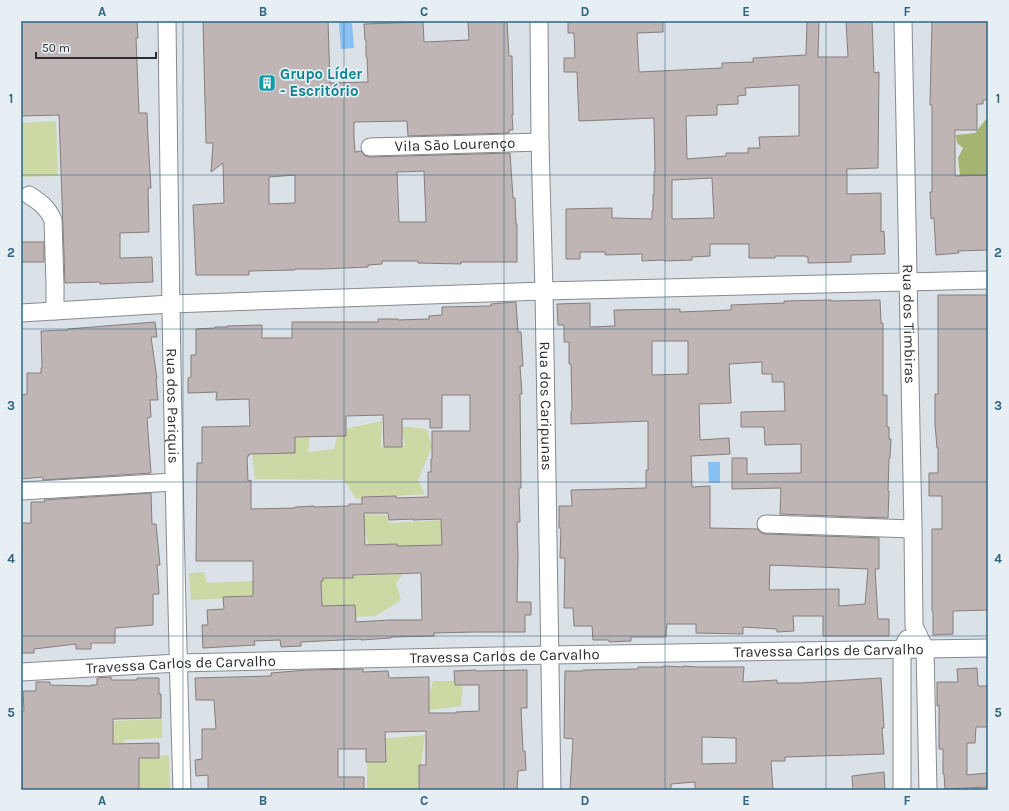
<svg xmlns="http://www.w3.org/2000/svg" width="1009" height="811" viewBox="0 0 1009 811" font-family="Karla,sans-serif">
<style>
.green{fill:#cdd9a5}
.forest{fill:#a5b470}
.water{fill:#87c0f3}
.building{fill:#bfb5b5;stroke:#867d7d;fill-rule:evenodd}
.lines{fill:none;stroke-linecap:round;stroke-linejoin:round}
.minor-casing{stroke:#858b90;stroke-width:19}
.minor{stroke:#fff;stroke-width:17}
.grid{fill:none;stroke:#2f6581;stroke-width:1;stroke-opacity:0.55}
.labels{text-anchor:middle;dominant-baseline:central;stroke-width:3.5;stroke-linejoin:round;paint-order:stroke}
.culture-label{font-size:15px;font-weight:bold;fill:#0d838f;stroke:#e7eef4;text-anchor:start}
.street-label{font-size:15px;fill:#2c2e31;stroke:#e7eef4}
.neatline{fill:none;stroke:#2f6581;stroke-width:1.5}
.grid-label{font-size:13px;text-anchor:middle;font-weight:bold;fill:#2f6581}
</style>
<rect width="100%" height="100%" fill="#dae1e7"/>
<!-- green -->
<path class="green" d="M56 121 58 176 21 177V123Z
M382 421 381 447 405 446 400 426 427 429 432 447 418 480 425 494 356 499 344 480 255 479 251 444 265 451 295 452V440L271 443 274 426 299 437 310 436 308 452 334 449 339 430Z
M360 514 387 515 389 523 442 520 444 550 369 547Z
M204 572 207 583 403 574 396 583 401 600 376 616 357 617 346 607 290 610 283 595 191 600 189 573Z
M433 681H454L455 685H463L461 706 429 710V695Z
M162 719V738L124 740V759L169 755 170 790H140L139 782H114L70 728 113 726 115 721Z
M425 735 418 789 409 790H367V740Z"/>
<!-- forest -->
<path class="forest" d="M987 118H988V175L960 176 958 158 963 148 957 143 956 135 975 133Z"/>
<!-- water -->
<path class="water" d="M339 23H352L354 48 341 49Z
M708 462H720V483H709Z"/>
<!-- building -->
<path class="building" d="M21 21H137L138 38H136L139 113H147L148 139 151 188H148L149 232 120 233V258L152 257 153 282 100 284V282L65 283 59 115 21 116Z
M203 21H328L330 83 368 82 367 57H366V40H365L364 24 423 22 424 42 469 40 468 21H507L509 56H512L513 115H512L513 130H509V133L408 136 407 121 354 122V138L355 152 361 151 365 156 370 157 510 153 513 198H515L516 224H517V262H461V264L418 263V261H382V264L368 265V267L323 269H295V270L249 271V275H196L193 205 224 203 223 163 211 172 213 143H206ZM424 171 426 222H399L397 172ZM295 175V203L269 204V177Z
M568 21H663V32L637 33 639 72 722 68V63L753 62V58L806 55 807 21H819L818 57H848L846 21H872L874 73 879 72 878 168 847 169V194L881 193V232L884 231 885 254 851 255V262L808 263V257H806V256H775V258H749V244H710V256L692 257V260L664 261V260L642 261V254L605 255V252H580V259H566V209L612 208V218L652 219V211H653V195H654V172H655L654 118 579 121 577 72H564V58H575L574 33H568ZM799 85V136L759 137 760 148H748V153H726V156L687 159 686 116 717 115V105L738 104V96L746 95 745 88ZM712 178 714 218 672 219V180Z
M932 21H988V100H983V104H977V130H955V176L988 175V250L958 251 959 253 936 255 934 218 931 219 930 192H932V105H930Z
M21 242H44V262H21Z
M938 295H988V610L953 611V634L933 635V611H932V529H942V496H929V473H938V448H937L935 424V394H938Z
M831 300V301L880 300 881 323H883V395H887V427H889V439H891L890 458H889L888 491H889L888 518 780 514 781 488 732 489V458H747V474L801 473V444L765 445 764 427H741V412L785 411 784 382H772V374H762V362L729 364 731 403 699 404 700 440 729 438 730 454 691 456 692 487 710 486V528L758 529 761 533 766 534 879 538V569H875L878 619H889V636H823V616H793L794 631 777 632V629L743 627V634L696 633V624H667L666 637H631V641L609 642V640H593L592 626H574L573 608H564L565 558H560L561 528H559V506H572L571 490 646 488V470H648V421L571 424V412L572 411 571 364H569V342H564V325H558L557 304 590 303V327L615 326 614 310 680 309V312L731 310V305L784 303V301ZM652 341H688V374L652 375ZM770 565 868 569 865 604 839 606V589L769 590Z
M516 302 518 332H521L523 366H520L522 394H520L521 488H519L520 522H517L518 556 517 602H531V615H525V632H475L434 633V636L391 637V638L361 640V639L301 642V646L281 647 280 640 254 641 255 645 203 648 202 625H208L207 610 224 609 223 597 253 596V561H196L197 463H202V427L250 426 249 399 216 400 217 392 188 393V378L191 377V355H196V329L215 328V327H227V326L262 325V338H292V322H378V319H398V320L429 319V316L442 315V307L491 306V304ZM442 395H470V431H432V459H431V472H428V497L396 498V496L362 497V504H349V506L314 507V506L295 507V508L251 509V480L248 481 247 456H249V454L295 453V437L346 436V416L383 415 384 447H402V419H430V428H442ZM364 513H388L389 520 413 519V520L441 519 442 545 397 546V544L365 545ZM421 573 422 620H390L356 622 355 605 322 606 321 581H323V578H353V575Z
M155 322 157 337H151L157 379H156L158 400H150L151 417 147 418 151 473 43 480V477L21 479V395L27 394V373H41V368H42L41 331 68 330V329Z
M151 493 152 524H156L160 565H157L159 594H153V625L115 628V643H91V649H76V644L34 649V653H22L21 633V550H22L21 523H31V502H45L44 500Z
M663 666 683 667V666L699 667H744L743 682 777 680V683H800L881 678 884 728H882L884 754 785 757V761H771L773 790H695V782L671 784V790H570L573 739 564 738 565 671H583V670L638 669V667H663ZM702 737 736 738V763L702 764Z
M977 668 978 686H988V727H976L975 743H967V775L988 773V787L945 789 944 774H943V749H939V705L937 706V682H958L957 669Z
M363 669V672L388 671 389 678 429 677V713H456V712L479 711V685H455L454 671 476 670V671L527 670V708H521L523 751H525L526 770 518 771 517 790H419V765H426V731L385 732 386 762H366V749H338V777H364V790H208V775L196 776 195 760 202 759V729H216L214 700H196L195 678 271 676V673L308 670Z
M111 677V680H137V678H159V694H161V718L113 719V744L159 743V758H139V790H22L21 711H24L23 691H36V682H50V685L91 686V685H97V678Z
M884 772 885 790H853L852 776Z"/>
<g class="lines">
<defs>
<g id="minor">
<path id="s1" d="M167 21C170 277 174 534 182 790"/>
<path id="s2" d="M539 21 540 142 544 291 552 790"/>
<path id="s3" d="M903 21 913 529 914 626 925 649 928 790"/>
<path id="s4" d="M370 147 540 142"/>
<path d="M29 195C40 202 48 208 53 220L55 285V311"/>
<path d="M21 313 171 304 544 291 988 280"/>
<path d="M21 491 174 482"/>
<path d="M766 524 913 529"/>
<path id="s5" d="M21 672 178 663 550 655 988 648"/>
<path d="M902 790V649L907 639"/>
</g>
</defs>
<!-- minor casing -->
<use href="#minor" class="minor-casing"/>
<!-- minor -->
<use href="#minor" class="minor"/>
</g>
<!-- grid -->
<path class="grid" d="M183 21V790M344 21V790M504 21V790M665 21V790M826 21V790M21 175H988M21 329H988M21 482H988M21 636H988"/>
<!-- icons -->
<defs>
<symbol id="building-square" viewBox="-11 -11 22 22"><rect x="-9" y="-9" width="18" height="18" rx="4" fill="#0f9aa8" stroke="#e7eef4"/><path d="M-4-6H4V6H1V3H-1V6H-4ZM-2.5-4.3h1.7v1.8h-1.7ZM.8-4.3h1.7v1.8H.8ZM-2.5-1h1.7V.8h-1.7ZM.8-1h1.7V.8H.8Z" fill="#fff"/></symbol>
</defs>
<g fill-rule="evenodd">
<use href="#building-square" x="257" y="73" width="20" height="20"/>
</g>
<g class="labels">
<!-- culture labels -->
<g class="culture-label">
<text x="280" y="74">Grupo Líder<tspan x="280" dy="17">- Escritório</tspan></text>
</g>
<!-- street labels -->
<g class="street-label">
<text stroke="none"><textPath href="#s4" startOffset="85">Vila São Lourenço</textPath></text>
<text stroke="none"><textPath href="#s3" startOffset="303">Rua dos Timbiras</textPath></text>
<text stroke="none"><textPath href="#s2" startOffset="385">Rua dos Caripunas</textPath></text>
<text stroke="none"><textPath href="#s1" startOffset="385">Rua dos Pariquis</textPath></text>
<text stroke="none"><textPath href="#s5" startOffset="808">Travessa Carlos de Carvalho</textPath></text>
<text stroke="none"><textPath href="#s5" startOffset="484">Travessa Carlos de Carvalho</textPath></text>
<text stroke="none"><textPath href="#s5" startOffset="160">Travessa Carlos de Carvalho</textPath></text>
</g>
</g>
<!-- border -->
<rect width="1009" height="811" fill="none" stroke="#e7eef4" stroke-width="44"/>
<!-- scale -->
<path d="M36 52v6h120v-6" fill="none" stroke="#2c2e31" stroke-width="2"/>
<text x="42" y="52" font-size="12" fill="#2c2e31" stroke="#e7eef4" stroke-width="3" paint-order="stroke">50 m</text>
<rect x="22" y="22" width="965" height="767" class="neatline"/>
<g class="grid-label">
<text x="102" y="16">A</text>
<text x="263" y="16">B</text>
<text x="424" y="16">C</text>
<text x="585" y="16">D</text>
<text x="746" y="16">E</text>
<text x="907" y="16">F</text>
<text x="11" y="103">1</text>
<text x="998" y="103">1</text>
<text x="11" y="257">2</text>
<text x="998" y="257">2</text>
<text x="11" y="410">3</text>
<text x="998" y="410">3</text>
<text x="11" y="563">4</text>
<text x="998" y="563">4</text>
<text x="11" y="717">5</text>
<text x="998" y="717">5</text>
<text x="102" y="805">A</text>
<text x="263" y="805">B</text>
<text x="424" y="805">C</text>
<text x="585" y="805">D</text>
<text x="746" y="805">E</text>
<text x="907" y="805">F</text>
</g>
</svg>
